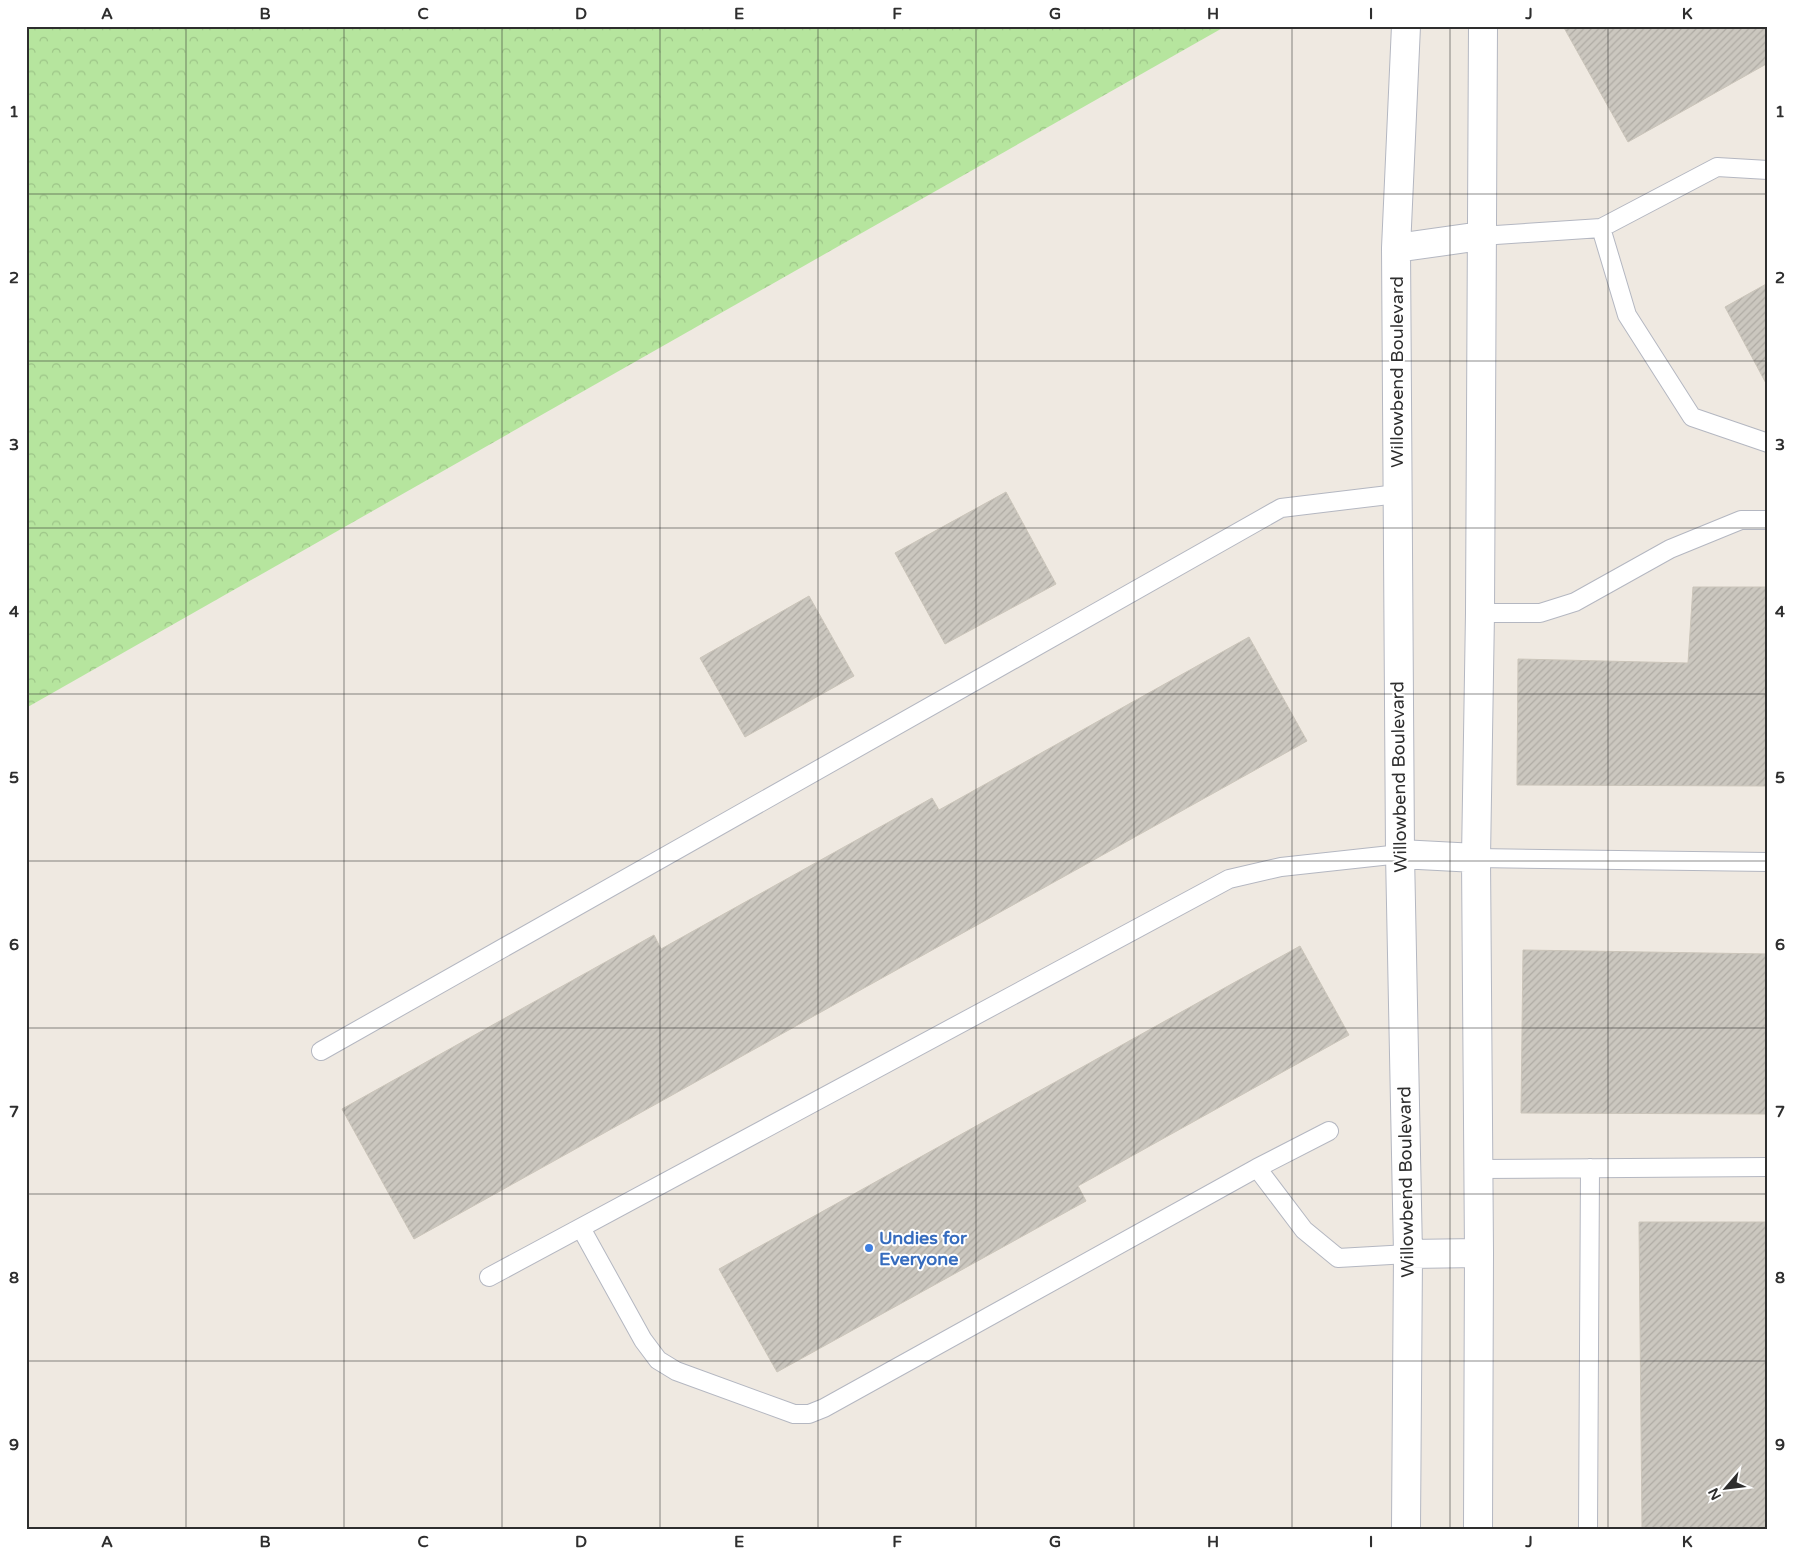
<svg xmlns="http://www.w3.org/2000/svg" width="1794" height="1555" viewBox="0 0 1794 1555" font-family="'Varela Round',sans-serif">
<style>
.forest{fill:url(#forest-crowns)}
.building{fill:url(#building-hatch);stroke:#cbc5ba}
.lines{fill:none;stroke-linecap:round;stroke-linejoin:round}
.lane-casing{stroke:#b4b7c1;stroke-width:20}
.secondary-casing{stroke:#b4b7c1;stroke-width:30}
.lane{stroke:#fff;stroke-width:18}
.secondary{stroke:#fff;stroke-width:28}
.grid{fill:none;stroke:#2e2e2e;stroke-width:1;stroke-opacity:0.55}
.shop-dot{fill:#3f7fe0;stroke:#fff;stroke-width:2}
.labels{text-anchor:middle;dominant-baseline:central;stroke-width:4;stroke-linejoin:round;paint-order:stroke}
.street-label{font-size:18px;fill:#2e2e2e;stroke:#fff}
.shop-label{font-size:18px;font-weight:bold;fill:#366cbe;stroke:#fff;text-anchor:start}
.neatline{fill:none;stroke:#2e2e2e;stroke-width:2}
.grid-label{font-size:16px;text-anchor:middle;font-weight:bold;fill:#2e2e2e}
</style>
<defs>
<pattern id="forest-crowns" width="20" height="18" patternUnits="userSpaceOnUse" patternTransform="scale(1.25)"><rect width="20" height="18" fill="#b6e59e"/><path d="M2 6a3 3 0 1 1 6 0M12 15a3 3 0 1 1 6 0" fill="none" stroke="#9dc588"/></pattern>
<pattern id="building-hatch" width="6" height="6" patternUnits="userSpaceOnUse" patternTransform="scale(1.25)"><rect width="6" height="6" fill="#cbc7bf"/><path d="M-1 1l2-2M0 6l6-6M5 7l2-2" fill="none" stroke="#afaba4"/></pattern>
</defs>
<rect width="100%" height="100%" fill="#efe9e1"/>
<!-- forest -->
<path class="forest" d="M26 26H1226L26 708Z"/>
<!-- building -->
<path class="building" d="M1563 26H1768V63L1628 142Z
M1768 283V387L1725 307Z
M1006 492 1056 584 945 644 895 553Z
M1693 587H1768V786L1517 785 1518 659 1688 663Z
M809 596 854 676 745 737 700 658Z
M1249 637 1307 741 414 1239 342 1109 654 935 661 949 932 798 939 810Z
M1300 946 1349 1035 1078 1186 1086 1201 777 1372 719 1269Z
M1523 950 1768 954V1114L1521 1113Z
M1639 1222H1768V1529H1642Z"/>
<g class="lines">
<defs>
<path id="lane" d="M1601 228 1627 315 1692 417 1768 443
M1481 236 1601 228 1717 167 1768 170
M1480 613H1540L1575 602 1670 549 1741 520H1768
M1476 858 1768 862
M321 1051 1281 508 1397 494
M1257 1168 1304 1230 1338 1258 1408 1254
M1478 1169 1768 1167
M581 1228 643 1340 658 1360 676 1371 794 1414H809L824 1408 1257 1168 1329 1131
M489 1277 1229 879 1281 867 1400 854
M1588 1529 1590 1168"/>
<path id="secondary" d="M1406 26 1396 248 1400 854 1408 1254 1406 1529
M1396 248 1481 236
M1400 854 1476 858
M1408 1254 1479 1253
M1478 1529 1479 1253 1476 858 1480 613 1483 26"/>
</defs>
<!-- lane casing -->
<use href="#lane" class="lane-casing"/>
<!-- secondary casing -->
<use href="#secondary" class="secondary-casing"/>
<!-- lane -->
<use href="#lane" class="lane"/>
<!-- secondary -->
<use href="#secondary" class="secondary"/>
</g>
<!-- grid -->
<path class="grid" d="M186 26V1529M344 26V1529M502 26V1529M660 26V1529M818 26V1529M976 26V1529M1134 26V1529M1292 26V1529M1450 26V1529M1608 26V1529M26 194H1768M26 361H1768M26 528H1768M26 694H1768M26 861H1768M26 1028H1768M26 1194H1768M26 1361H1768"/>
<!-- markers -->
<circle class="shop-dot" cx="869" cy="1248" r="5"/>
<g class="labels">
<!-- street labels -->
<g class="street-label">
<text transform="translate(1397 372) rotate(-90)">Willowbend Boulevard</text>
<text transform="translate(1399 777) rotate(-91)">Willowbend Boulevard</text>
<text transform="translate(1406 1182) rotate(-91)">Willowbend Boulevard</text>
</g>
<!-- shop labels -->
<g class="shop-label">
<text x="879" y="1238">Undies for<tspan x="879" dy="21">Everyone</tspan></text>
</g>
</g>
<!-- border -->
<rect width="1794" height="1555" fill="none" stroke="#ffffff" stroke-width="55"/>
<!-- north arrow -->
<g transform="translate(1726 1488) rotate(242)" stroke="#ffffff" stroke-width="4" paint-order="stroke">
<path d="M0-4L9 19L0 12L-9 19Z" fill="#2e2e2e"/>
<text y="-8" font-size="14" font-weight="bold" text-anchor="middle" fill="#2e2e2e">N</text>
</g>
<rect x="28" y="28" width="1738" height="1500" class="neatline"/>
<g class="grid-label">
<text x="107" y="19">A</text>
<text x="265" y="19">B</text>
<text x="423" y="19">C</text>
<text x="581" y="19">D</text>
<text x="739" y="19">E</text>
<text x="897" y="19">F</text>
<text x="1055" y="19">G</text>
<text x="1213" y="19">H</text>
<text x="1371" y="19">I</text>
<text x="1529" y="19">J</text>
<text x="1687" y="19">K</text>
<text x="14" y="117">1</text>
<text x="1780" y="117">1</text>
<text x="14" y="283">2</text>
<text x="1780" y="283">2</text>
<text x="14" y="450">3</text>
<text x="1780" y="450">3</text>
<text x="14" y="617">4</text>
<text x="1780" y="617">4</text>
<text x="14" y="783">5</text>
<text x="1780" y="783">5</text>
<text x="14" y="950">6</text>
<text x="1780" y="950">6</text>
<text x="14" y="1117">7</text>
<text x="1780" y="1117">7</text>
<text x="14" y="1283">8</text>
<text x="1780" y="1283">8</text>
<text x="14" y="1450">9</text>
<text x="1780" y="1450">9</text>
<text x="107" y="1547">A</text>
<text x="265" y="1547">B</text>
<text x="423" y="1547">C</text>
<text x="581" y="1547">D</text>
<text x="739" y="1547">E</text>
<text x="897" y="1547">F</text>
<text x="1055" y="1547">G</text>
<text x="1213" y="1547">H</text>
<text x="1371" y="1547">I</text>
<text x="1529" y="1547">J</text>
<text x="1687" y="1547">K</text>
</g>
</svg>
